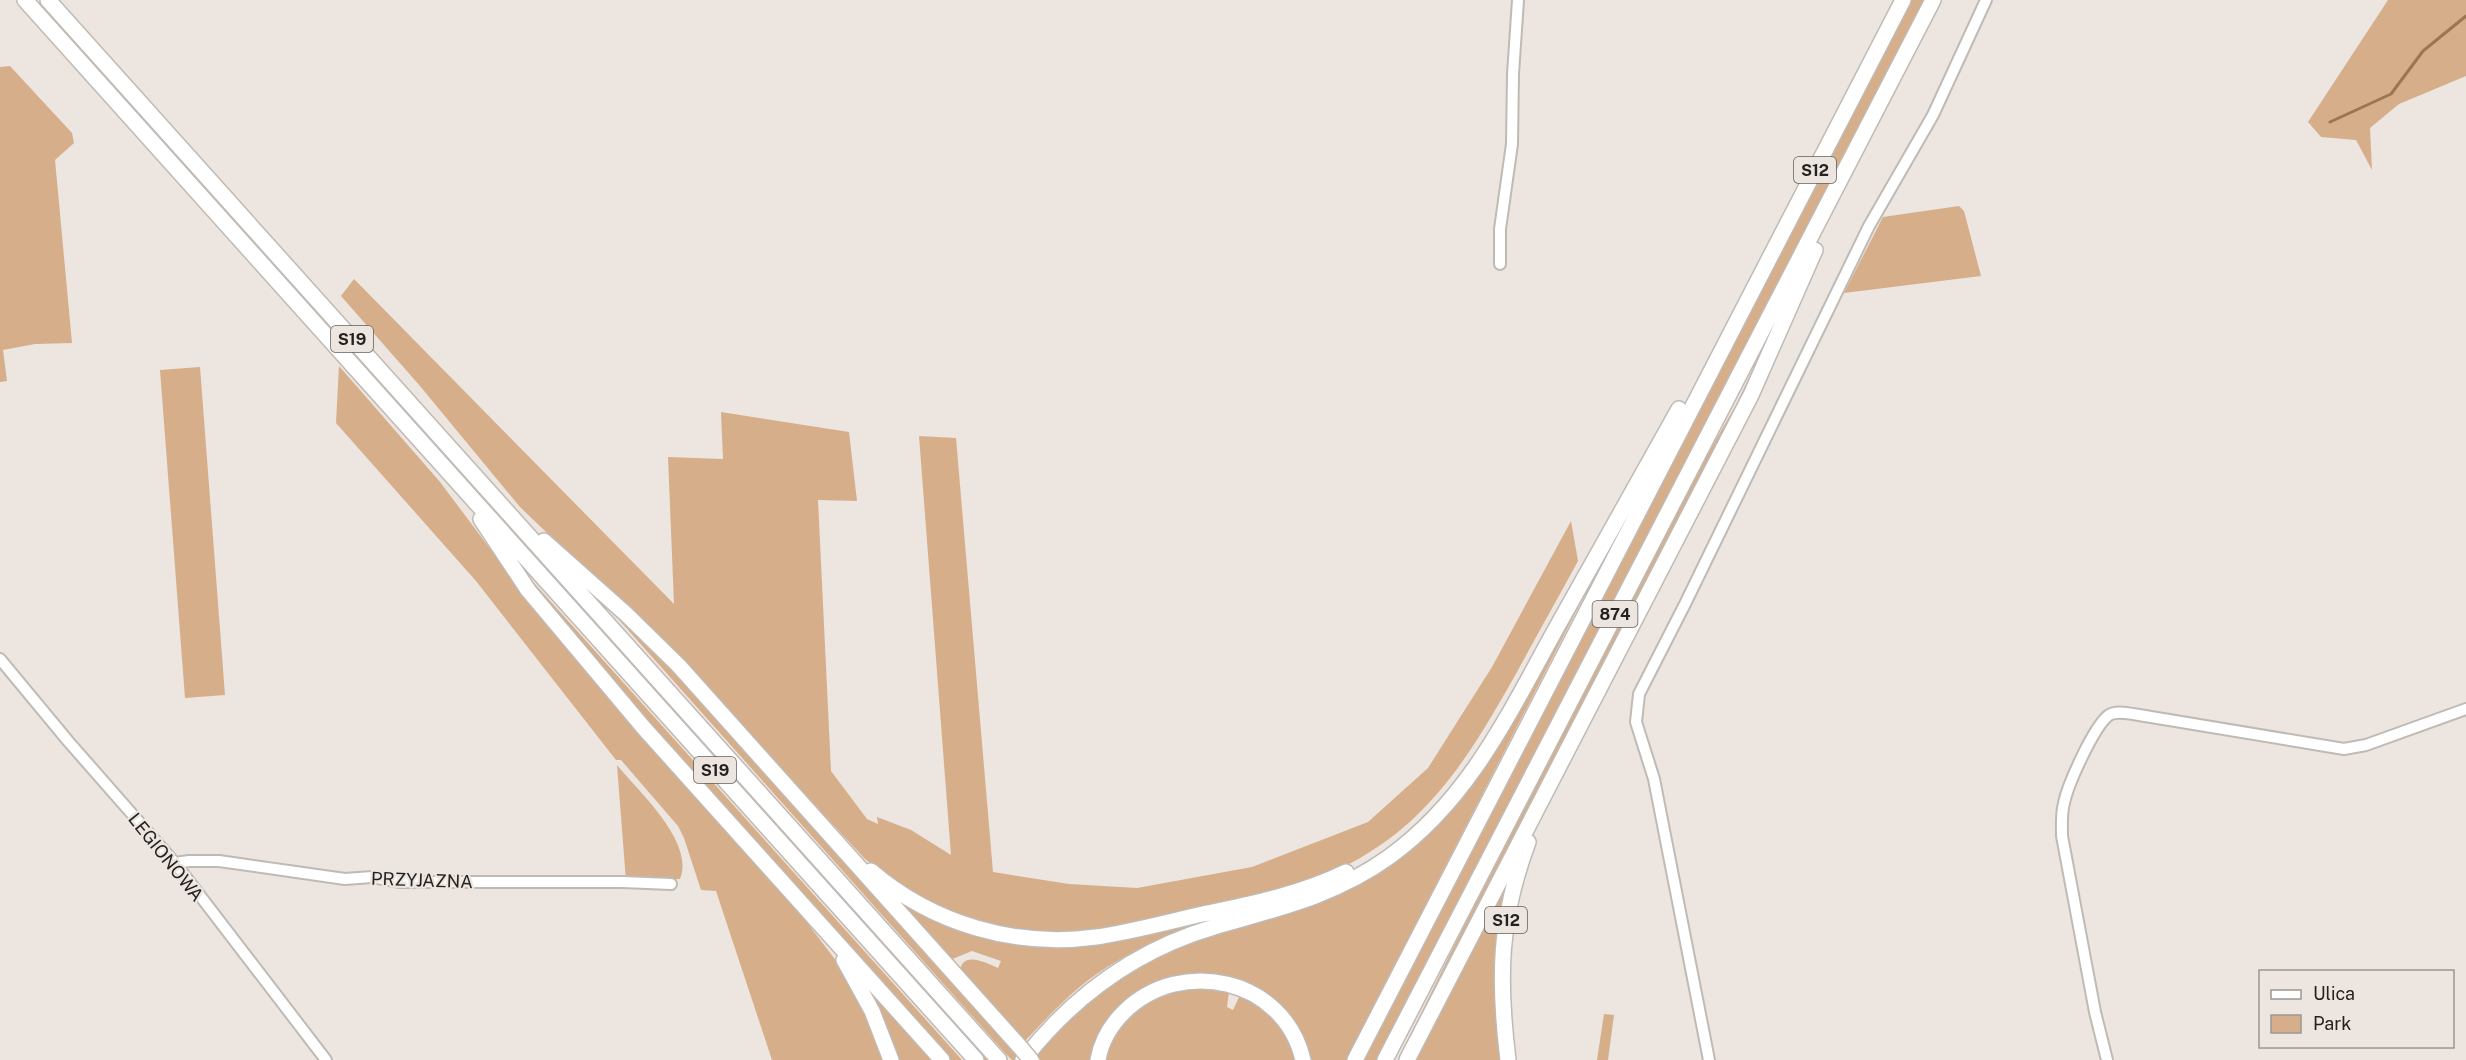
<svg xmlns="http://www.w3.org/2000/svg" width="2466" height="1060" viewBox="0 0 2466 1060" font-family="'Public Sans',sans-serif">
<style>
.green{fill:#d6ae8a}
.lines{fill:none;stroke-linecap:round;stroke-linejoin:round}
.stream{stroke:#9c7654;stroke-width:3}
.minor-casing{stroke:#c0bab5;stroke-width:14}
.highway-casing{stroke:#c0bab5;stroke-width:18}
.minor{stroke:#fff;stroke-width:10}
.highway{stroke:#fff;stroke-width:15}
.highway-bridge-casing{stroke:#c0bab5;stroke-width:18;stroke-linecap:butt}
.highway-bridge{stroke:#fff;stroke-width:15}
.labels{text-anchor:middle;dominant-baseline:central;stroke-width:4.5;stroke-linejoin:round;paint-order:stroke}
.shield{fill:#ece5e0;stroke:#605c59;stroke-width:1.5}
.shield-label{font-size:16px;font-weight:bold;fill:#24211f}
.street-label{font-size:18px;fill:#24211f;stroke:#ece5e0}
</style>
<rect width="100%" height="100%" fill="#ece5e0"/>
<!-- green -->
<path class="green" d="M1910 0H1926L1379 1060H1361Z
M2388 0H2466V76L2399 104 2370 128 2372 170 2356 140 2321 137 2308 122Z
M10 66 72 133 74 143 55 160 72 343 35 344 3 350 7 381 0 382V67Z
M1959 206 1964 211 1981 276 1844 293 1883 217Z
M354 279 674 604 668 457 723 459 721 412 849 432 857 501 818 500 831 771 867 819 878 824 877 817 911 830 951 855 919 436 956 438 993 872 1069 884 1137 888 1252 867 1368 822 1428 768 1492 667 1571 521 1578 561C1558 598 1537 635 1517 672 1488 723 1459 775 1416 816 1383 848 1340 872 1296 887 1259 898 1219 904 1181 913 1126 925 1069 941 1012 931 954 922 908 894 864 858L693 673 520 507 420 386 341 296Z
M1765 344 1754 375 1403 1060H1398L1463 928 1706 457 1737 403Z
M339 366 440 482 539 614 600 686 799 912 837 962 862 1006 882 1060H772L716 891 701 890 684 838 678 826 621 760H616L476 581 336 423Z
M200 367 225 695 185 698 160 370Z
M403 405 944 1010 991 1060H983L399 408Z
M508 554 962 1060H949L740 823 575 642Z
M1605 555 1346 1060H1308L1301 1040 1244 985 1154 986 1093 1060H1040L1035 1054 1053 1034 1113 981 1168 950 1213 934 1296 911 1339 893 1416 843 1447 815 1482 772Z
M588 585 650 642 1025 1060H1012L1006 1054Z
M617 765C639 792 695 842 680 879L626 881Z
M1510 871 1503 1060H1412Z
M890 892 1006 940 1220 916C1162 936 1107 959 1063 1002 1049 1015 1037 1029 1024 1042L960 972C962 950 986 963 998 968L1001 961 972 951 950 960Z
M860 975 936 1060H895Z
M1195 986 1229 992 1227 1007 1233 1010 1239 997 1242 996C1269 1012 1286 1029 1296 1060H1105C1114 1031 1133 1004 1162 993 1173 989 1185 988 1195 986Z
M1604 1014 1614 1015 1608 1060H1597Z"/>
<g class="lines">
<!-- stream -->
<path class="stream" d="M2330 122 2391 94 2423 51 2466 16"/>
<defs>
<path id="minor" d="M1500 264V229L1512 144 1513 74 1518 0
M0 659 68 741 175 863 326 1060
M175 863 189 861H219L345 879 372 877 400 882H623L671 884
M1709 1060 1654 779 1636 722 1639 694 1685 604 1869 226 1933 115 1986 0
M2107 1060 2095 1012 2062 836C2062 825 2061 814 2064 803 2068 784 2094 726 2109 715 2116 711 2125 713 2133 714L2344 749 2366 745 2466 709"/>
<path id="highway" d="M25 0 976 1060
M48 0 999 1060
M481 519 528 590 643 727 942 1060
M544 541 626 614 679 666 1020 1047
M871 871C933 924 1015 948 1096 937 1131 932 1167 922 1203 914 1251 904 1301 894 1346 872
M844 960 872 1011 891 1060
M1023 1060C1073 996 1136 950 1214 927 1276 909 1335 896 1389 857 1471 798 1510 711 1558 625 1599 553 1639 481 1679 409
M1098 1060C1101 1042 1111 1025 1124 1012 1181 956 1284 978 1303 1060
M1355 1060 1903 0
M1385 1060 1933 0
M1407 1060 1751 395 1815 250
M1508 1060C1498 979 1499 919 1528 842"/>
</defs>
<!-- minor casing -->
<use href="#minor" class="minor-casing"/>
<!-- highway casing -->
<use href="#highway" class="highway-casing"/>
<!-- minor -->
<use href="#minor" class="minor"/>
<!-- highway -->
<use href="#highway" class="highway"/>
<defs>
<path id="highway-bridge" d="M1020 1047 1031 1060"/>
</defs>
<!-- highway-bridge casing -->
<use href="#highway-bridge" class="highway-bridge-casing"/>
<!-- highway-bridge -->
<use href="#highway-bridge" class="highway-bridge"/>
</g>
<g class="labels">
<!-- shield labels -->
<g class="shield">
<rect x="1794" y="157" width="42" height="26" rx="4.5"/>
<rect x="331" y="326" width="42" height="26" rx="4.5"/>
<rect x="1592.5" y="601" width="45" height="26" rx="4.5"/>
<rect x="694" y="757" width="42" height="26" rx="4.5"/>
<rect x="1485" y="907" width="42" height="26" rx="4.5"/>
</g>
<g class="shield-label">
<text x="1815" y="170">S12</text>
<text x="352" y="339">S19</text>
<text x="1615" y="614">874</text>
<text x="715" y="770">S19</text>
<text x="1506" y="920">S12</text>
</g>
<!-- street labels -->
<g class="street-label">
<text transform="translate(166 857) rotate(51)">LEGIONOWA</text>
<text transform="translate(422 880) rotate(2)">PRZYJAZNA</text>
</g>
</g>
<!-- legend -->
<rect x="2259" y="970" width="195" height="78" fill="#ece5e0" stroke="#9c9793" stroke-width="1.5"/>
<rect x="2271" y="990" width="30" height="9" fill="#ffffff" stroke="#9c9793" stroke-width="1.5"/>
<text x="2313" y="1000" font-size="18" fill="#24211f">Ulica</text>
<rect x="2271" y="1015" width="30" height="18" fill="#d6ae8a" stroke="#9c9793" stroke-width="1.5"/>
<text x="2313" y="1030" font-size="18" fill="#24211f">Park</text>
</svg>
